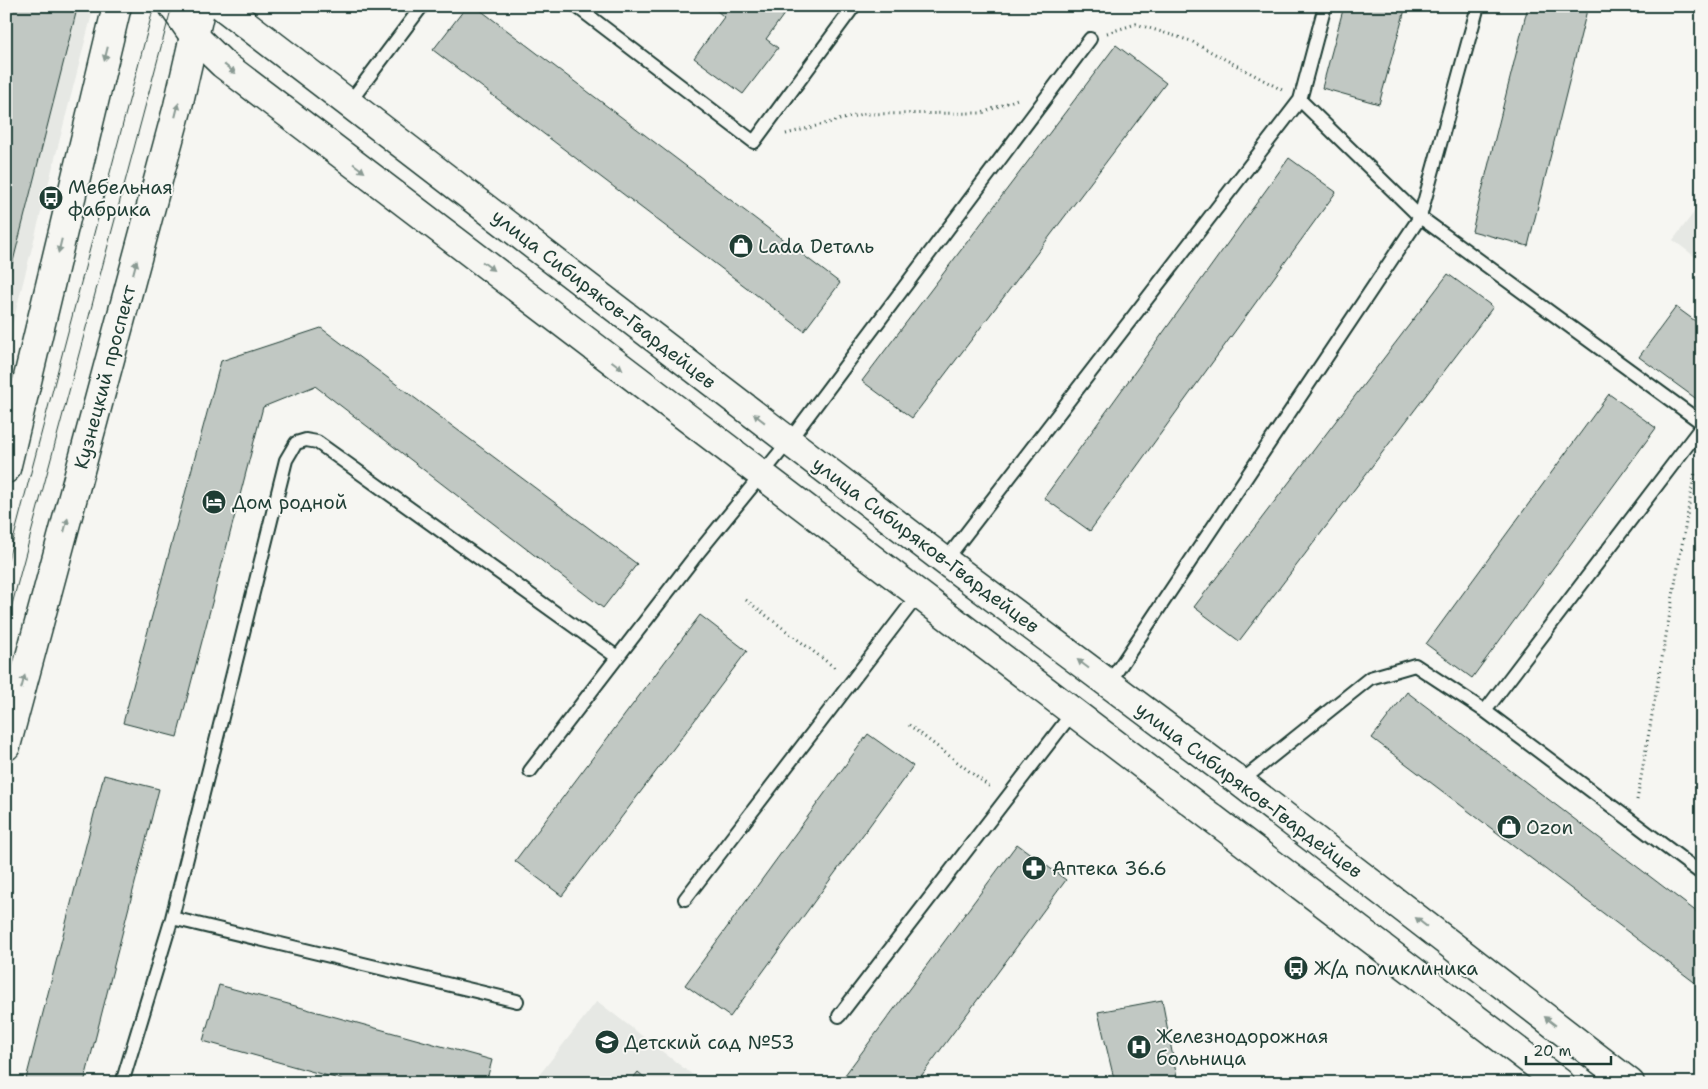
<svg xmlns="http://www.w3.org/2000/svg" width="1708" height="1089" viewBox="0 0 1708 1089" font-family="'Shantell Sans',sans-serif">
<style>
.built{fill:#e6e8e4}
.building{fill:#c1c8c3;stroke:#1f3d34}
.lines{fill:none;stroke-linecap:round;stroke-linejoin:round}
.lane-casing{stroke:#1f3d34;stroke-width:16}
.secondary-casing{stroke:#1f3d34;stroke-width:31}
.primary-casing{stroke:#1f3d34;stroke-width:31}
.path{stroke:#1f3d34;stroke-width:3;stroke-dasharray:1 4;stroke-linecap:butt}
.lane{stroke:#f6f6f2;stroke-width:12}
.secondary{stroke:#f6f6f2;stroke-width:28}
.primary{stroke:#f6f6f2;stroke-width:28}
.tram{stroke:#1f3d34;stroke-width:1}
.oneway{fill:#8a9a93}
.labels{text-anchor:middle;dominant-baseline:central;stroke-width:4;stroke-linejoin:round;paint-order:stroke}
.poi-label{font-size:19px;fill:#1f3d34;stroke:#f6f6f2;text-anchor:start}
.street-label{font-size:19px;fill:#1f3d34;stroke:#f6f6f2}
</style>
<rect width="100%" height="100%" fill="#f6f6f2"/>
<filter id="ink" filterUnits="userSpaceOnUse"><feTurbulence type="fractalNoise" baseFrequency=".02" numOctaves="2"/><feDisplacementMap in="SourceGraphic" scale="10" xChannelSelector="R" yChannelSelector="G"/><feConvolveMatrix kernelMatrix="1 2 1 2 8 2 1 2 1" color-interpolation-filters="sRGB"/></filter>
<g filter="url(#ink)">
<!-- built -->
<path class="built" d="M6 6H94L6 349Z
M1702 202V262L1673 240Z
M597 1001 703 1083H533Z"/>
<!-- building -->
<path class="building" d="M6 6H73L77 9 6 289Z
M467 6H475L840 283 804 331 433 50Z
M715 6H790L766 39 778 48 743 94 694 58 724 17 714 8Z
M1344 6H1406L1379 104 1322 88Z
M1528 6H1588L1528 246 1472 231Z
M1116 45 1166 83 912 418 862 381Z
M1289 158 1336 192 1090 531 1044 498Z
M1448 274 1493 307 1239 641 1194 607Z
M1676 307 1702 326V403L1639 357Z
M321 328 637 564 603 608 315 386 263 407 177 737 123 723 221 361Z
M1609 394 1656 428 1472 678 1426 644Z
M700 615 747 651 562 896 515 861Z
M1407 692 1702 916V988L1372 738Z
M868 734 913 766 730 1017 685 985Z
M104 775 159 789 84 1083H25Z
M1017 844 1066 880 916 1083H839Z
M219 985 492 1060 486 1083H353L203 1041Z
M1162 1000 1178 1083H1115L1098 1012Z
M638 1072 651 1083H629Z"/>
<g class="lines">
<defs>
<path id="lane" d="M576 6 754 142 854 6
M1300 100 1420 217 1702 423
M349 103 422 6
M945 561 1300 100 1325 6
M1109 683 1420 217 1478 6
M1485 711 1702 426
M530 771 693 559 789 441 1090 39
M1240 782 1370 678 1415 665 1485 711 1702 874
M685 899 918 595
M172 918 517 1001
M839 1016 1073 712
M122 1083 172 918 286 460 296 443 306 440 317 442 617 657"/>
<path id="secondary" d="M173 6 194 36 223 64 1560 1083
M222 6 945 561 1240 782 1630 1083"/>
<path id="primary" d="M6 469 117 6
M6 746 178 106 201 6"/>
</defs>
<!-- lane casing -->
<use href="#lane" class="lane-casing"/>
<!-- secondary casing -->
<use href="#secondary" class="secondary-casing"/>
<!-- primary casing -->
<use href="#primary" class="primary-casing"/>
<!-- path -->
<path class="path" d="M1107 33 1136 24 1191 41 1282 90
M786 134 862 114 982 113 1020 98
M746 600 835 668
M909 725 990 787
M1637 800 1695 471"/>
<!-- lane -->
<use href="#lane" class="lane"/>
<!-- secondary -->
<use href="#secondary" class="secondary"/>
<!-- primary -->
<use href="#primary" class="primary"/>
<!-- tram -->
<path class="tram" d="M6 567 154 6
M6 627 172 6"/>
</g>
<!-- one-way arrows -->
<defs><path id="oneway-solid" d="M-6-.8H1V-3.2L6.5 0L1 3.2V.8H-6Z" transform="scale(1.25)"/></defs>
<g class="oneway">
<use href="#oneway-solid" transform="translate(106 54) rotate(104)"/>
<use href="#oneway-solid" transform="translate(230 69) rotate(38)"/>
<use href="#oneway-solid" transform="translate(177 110) rotate(-76)"/>
<use href="#oneway-solid" transform="translate(359 168) rotate(37)"/>
<use href="#oneway-solid" transform="translate(60 246) rotate(104)"/>
<use href="#oneway-solid" transform="translate(488 266) rotate(37)"/>
<use href="#oneway-solid" transform="translate(135 267) rotate(-75)"/>
<use href="#oneway-solid" transform="translate(617 365) rotate(37)"/>
<use href="#oneway-solid" transform="translate(759 418) rotate(-142)"/>
<use href="#oneway-solid" transform="translate(66 525) rotate(-75)"/>
<use href="#oneway-solid" transform="translate(1083 664) rotate(-143)"/>
<use href="#oneway-solid" transform="translate(23 682) rotate(-75)"/>
<use href="#oneway-solid" transform="translate(1421 922) rotate(-142)"/>
<use href="#oneway-solid" transform="translate(1550 1021) rotate(-142)"/>
</g>
</g>
<!-- icons -->
<defs>
<symbol id="bus-disc" viewBox="-11 -11 22 22"><circle r="9.5" fill="#1f3d34" stroke="#f6f6f2"/><path d="M-5-6H5V4H4V6H2V4H-2V6H-4V4H-5ZM-3.5-4V0h7V-4ZM-3.5 1.2v1.5H-2V1.2ZM2 1.2v1.5H3.5V1.2Z" fill="#fff"/></symbol>
<symbol id="shop-disc" viewBox="-11 -11 22 22"><circle r="9.5" fill="#1f3d34" stroke="#f6f6f2"/><path d="M-5-2.5h2.3a2.7 3.5 0 0 1 5.4 0H5L5.5 6h-11ZM-1.5-2.5h3a1.5 2.3 0 0 0-3 0Z" fill="#fff"/></symbol>
<symbol id="hotel-disc" viewBox="-11 -11 22 22"><circle r="9.5" fill="#1f3d34" stroke="#f6f6f2"/><path d="M-6-4.5h1.5V1H6V5H4.5V3h-9V5H-6ZM-4 0a1.8 1.8 0 1 1 3.6 0ZM.5 0V-2.5h3Q6-2.5 6 0Z" fill="#fff"/></symbol>
<symbol id="pharmacy-disc" viewBox="-11 -11 22 22"><circle r="9.5" fill="#1f3d34" stroke="#f6f6f2"/><path d="M-2-6h4v4h4v4h-4v4h-4v-4h-4v-4h4Z" fill="#fff"/></symbol>
<symbol id="school-disc" viewBox="-11 -11 22 22"><circle r="9.5" fill="#1f3d34" stroke="#f6f6f2"/><path d="M0-5L7-2L0 1L-7-2ZM-4 1L0 2.5L4 1V4Q0 6-4 4Z" fill="#fff"/></symbol>
<symbol id="hospital-disc" viewBox="-11 -11 22 22"><circle r="9.5" fill="#1f3d34" stroke="#f6f6f2"/><path d="M-5-5h3v3.5h4V-5h3V5h-3V1.5h-4V5h-3Z" fill="#fff"/></symbol>
</defs>
<g fill-rule="evenodd">
<use href="#bus-disc" x="37" y="184" width="28" height="28"/>
<use href="#shop-disc" x="727" y="232" width="28" height="28"/>
<use href="#hotel-disc" x="200" y="488" width="28" height="28"/>
<use href="#shop-disc" x="1495" y="813" width="28" height="28"/>
<use href="#pharmacy-disc" x="1020" y="854" width="28" height="28"/>
<use href="#bus-disc" x="1282" y="954" width="28" height="28"/>
<use href="#school-disc" x="593" y="1028" width="28" height="28"/>
<use href="#hospital-disc" x="1125" y="1033" width="28" height="28"/>
</g>
<g class="labels">
<!-- poi labels -->
<g class="poi-label">
<text x="68" y="187">Мебельная<tspan x="68" dy="22">фабрика</tspan></text>
<text x="758" y="246">Lada Dеталь</text>
<text x="232" y="502">Дом родной</text>
<text x="1526" y="827">Ozon</text>
<text x="1052" y="868">Аптека 36.6</text>
<text x="1314" y="968">Ж/д поликлиника</text>
<text x="1156" y="1036">Железнодорожная<tspan x="1156" dy="22">больница</tspan></text>
<text x="624" y="1042">Детский сад №53</text>
</g>
<!-- street labels -->
<g class="street-label">
<text transform="translate(604 299) rotate(38)">улица Сибиряков-Гвардейцев</text>
<text transform="translate(105 377) rotate(-75)">Кузнецкий проспект</text>
<text transform="translate(926 545) rotate(37)">улица Сибиряков-Гвардейцев</text>
<text transform="translate(1249 790) rotate(37)">улица Сибиряков-Гвардейцев</text>
</g>
</g>
<!-- margin -->
<rect width="1708" height="1089" fill="none" stroke="#f6f6f2" stroke-width="25"/>
<rect x="12" y="12" width="1683" height="1064" fill="none" stroke="#1f3d34" stroke-width="2" filter="url(#ink)"/>
<!-- scale -->
<path d="M1526 1056v8h85v-8" fill="none" stroke="#1f3d34" stroke-width="2.5"/>
<text x="1533" y="1056" font-size="15" fill="#1f3d34" stroke="#f6f6f2" stroke-width="4" paint-order="stroke">20 m</text>
</svg>
